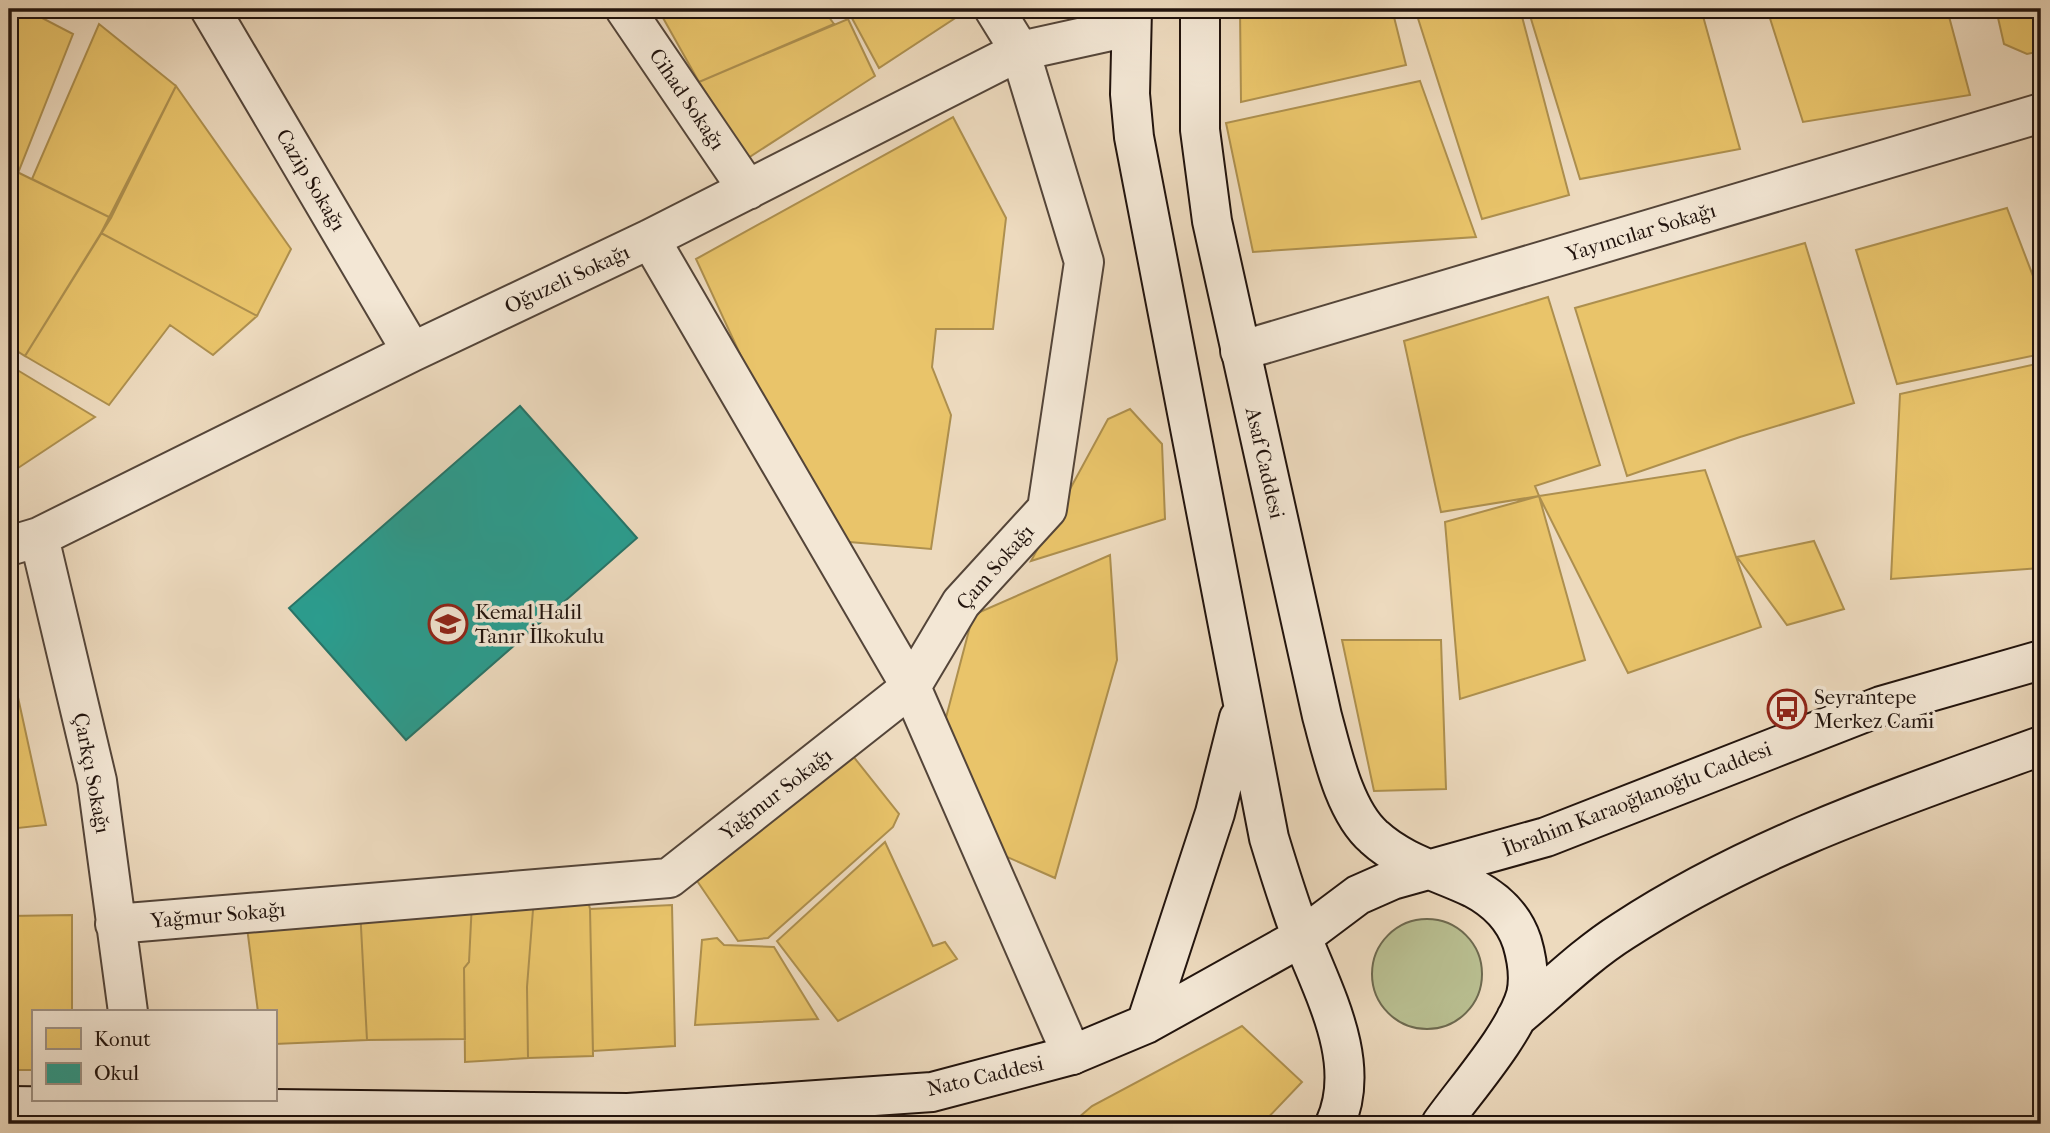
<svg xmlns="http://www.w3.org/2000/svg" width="2050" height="1133" viewBox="0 0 2050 1133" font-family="'IM FELL French Canon',serif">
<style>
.green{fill:#b9bf91;stroke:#6d694f;stroke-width:2}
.homes{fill:#e9c46a;stroke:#ad8f4e;stroke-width:2}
.schools{fill:#2a9d8f;stroke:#277468;stroke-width:2}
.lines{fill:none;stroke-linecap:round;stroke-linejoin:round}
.street-casing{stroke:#544539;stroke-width:42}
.secondary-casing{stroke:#21130d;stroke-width:42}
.street{stroke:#f3e7d5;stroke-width:38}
.secondary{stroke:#f3e7d5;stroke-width:38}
.labels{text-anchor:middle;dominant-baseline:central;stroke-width:7;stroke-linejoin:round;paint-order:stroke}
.street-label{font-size:21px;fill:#21130d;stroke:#f3e7d5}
.poi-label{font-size:21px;fill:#21130d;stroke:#f3e7d5;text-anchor:start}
</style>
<rect width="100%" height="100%" fill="#eddabe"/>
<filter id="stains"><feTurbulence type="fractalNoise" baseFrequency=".00286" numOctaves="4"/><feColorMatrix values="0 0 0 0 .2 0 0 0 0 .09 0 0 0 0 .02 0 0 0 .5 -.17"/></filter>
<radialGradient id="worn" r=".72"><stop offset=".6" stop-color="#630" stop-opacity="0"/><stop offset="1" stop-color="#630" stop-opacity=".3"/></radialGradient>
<!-- green -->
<path class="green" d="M1372 974a55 55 0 1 1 110 0a55 55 0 1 1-110 0Z"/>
<!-- homes -->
<path class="homes" d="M9 9H25L73 34 18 173 9 168Z
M658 9H823L834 24 699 82Z
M847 9H969L879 68Z
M1240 9H1392L1406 65 1241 102Z
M1415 9H1520L1569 195 1482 219Z
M1528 9H1701L1740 149 1580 179Z
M1767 9H1947L1970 95 1803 122Z
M1996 9H2041V51L2027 54 2004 44Z
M848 19 875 76 748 158 699 82Z
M99 24 176 86 111 218 32 179Z
M1420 81 1476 237 1253 252 1226 123Z
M176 86 291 249 257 316 101 233Z
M953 117 1006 218 993 329H936L932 367 951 415 931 549 826 540 696 259Z
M9 168 111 218 25 356 9 346Z
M2007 208 2041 297V354L1897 384 1856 250Z
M101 233 257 316 213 355 170 325 109 405 25 356Z
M1805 243 1854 403 1740 437 1627 476 1575 308Z
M1548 297 1600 465 1535 486 1539 496 1441 512 1404 341Z
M2041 363V568L1891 579 1900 394Z
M9 365 95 417 9 474Z
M1130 409 1162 444 1165 519 1031 561 1108 419Z
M1705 470 1761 627 1628 673 1539 496Z
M1539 496 1585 660 1460 699 1445 522Z
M1814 541 1844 609 1787 625 1737 557Z
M1110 555 1117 660 1055 878 980 845 938 748 973 615Z
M1342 640H1441L1446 789 1374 791Z
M12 670 46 825 9 829V671Z
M845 746 899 814 893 827 768 938 738 941 691 872Z
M885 842 933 946 945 942 957 959 838 1021 777 941Z
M586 893 590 909 593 1056 528 1058 527 987 534 897Z
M534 897 527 987 528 1058 465 1062 464 968 469 962 472 902Z
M472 902 469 962 464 968 465 1039 367 1040 360 908Z
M672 905 675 1046 593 1051 590 909Z
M360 908 367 1040 275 1044V1012H258L246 920Z
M72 915V1012H33V1070H9V916Z
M717 938 724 945 774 947 818 1019 695 1025 702 940Z
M1242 1026 1302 1082 1262 1124H1071L1092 1106Z"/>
<!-- schools -->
<path class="schools" d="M520 406 637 538 406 740 289 608Z"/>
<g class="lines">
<defs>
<path id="street" d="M210 9 412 352
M625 9 748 190
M994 9 1020 51 1084 262 1047 509 961 603 911 687 1072 1055
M1240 351 2041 113
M39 537 97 781 128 1012
M9 546 39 537 412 352 650 239 1020 51 1129 27
M115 924 669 878 911 687 650 239"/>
<path id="secondary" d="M1132 9 1130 94 1134 137 1269 838C1279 871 1289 903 1301 935 1323 992 1363 1062 1335 1124
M1200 9V130L1212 221 1322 716C1332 752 1344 811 1374 837 1402 863 1440 872 1473 888 1496 900 1514 918 1522 942 1527 959 1530 978 1526 995 1515 1034 1465 1090 1441 1124
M1516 1018C1551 989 1585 955 1623 931 1753 846 1897 798 2041 746
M1146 1024 1215 813 1239 718
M9 1106 628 1113 932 1092 1072 1055 1146 1024 1302 937 1358 895 1392 880 1546 837 1881 706 2041 660"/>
</defs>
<!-- street casing -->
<use href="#street" class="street-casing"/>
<!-- secondary casing -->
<use href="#secondary" class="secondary-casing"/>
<!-- street -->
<use href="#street" class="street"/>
<!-- secondary -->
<use href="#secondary" class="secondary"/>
</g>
<!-- icons -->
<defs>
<symbol id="school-ring" viewBox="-11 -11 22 22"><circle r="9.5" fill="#f3e7d5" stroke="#8f2418" stroke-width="1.5"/><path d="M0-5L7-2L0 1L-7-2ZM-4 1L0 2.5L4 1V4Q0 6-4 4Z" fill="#8f2418"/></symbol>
<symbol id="bus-ring" viewBox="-11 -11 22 22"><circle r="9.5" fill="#f3e7d5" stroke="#8f2418" stroke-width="1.5"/><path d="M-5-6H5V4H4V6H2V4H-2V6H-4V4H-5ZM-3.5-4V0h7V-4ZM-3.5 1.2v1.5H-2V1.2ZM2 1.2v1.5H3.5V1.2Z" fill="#8f2418"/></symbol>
</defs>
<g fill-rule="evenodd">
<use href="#school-ring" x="426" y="602" width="44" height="44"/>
<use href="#bus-ring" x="1765" y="687" width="44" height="44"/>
</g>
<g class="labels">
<!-- street labels -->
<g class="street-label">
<text transform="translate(687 99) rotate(56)">Cihad Sokağı</text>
<text transform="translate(311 180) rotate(59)">Cazip Sokağı</text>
<text transform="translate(1641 232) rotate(-17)">Yayıncılar Sokağı</text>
<text transform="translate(567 279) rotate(-25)">Oğuzeli Sokağı</text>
<text transform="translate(1265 463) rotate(77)">Asaf Caddesi</text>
<text transform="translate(995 567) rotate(-49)">Çam Sokağı</text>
<text transform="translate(92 773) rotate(79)">Çarkçı Sokağı</text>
<text transform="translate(776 794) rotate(-38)">Yağmur Sokağı</text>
<text transform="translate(1637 799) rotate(-21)">İbrahim Karaoğlanoğlu Caddesi</text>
<text transform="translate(218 915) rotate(-5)">Yağmur Sokağı</text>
<text transform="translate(985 1076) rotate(-13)">Nato Caddesi</text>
</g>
<!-- poi labels -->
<g class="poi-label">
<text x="475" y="612">Kemal Halil<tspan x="475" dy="24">Tanır İlkokulu</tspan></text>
<text x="1814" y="697">Seyrantepe<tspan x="1814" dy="24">Merkez Cami</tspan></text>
</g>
</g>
<!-- margin -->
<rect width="2050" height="1133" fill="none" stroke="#eddabe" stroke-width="35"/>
<rect x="10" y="10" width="2029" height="1112" fill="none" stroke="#21130d" stroke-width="3.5"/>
<rect x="18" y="18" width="2015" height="1098" fill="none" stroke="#21130d" stroke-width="2"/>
<!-- legend -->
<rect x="32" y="1010" width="245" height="91" fill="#f3e7d5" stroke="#9f9285" stroke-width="2"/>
<rect x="46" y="1028" width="35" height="21" fill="#e9c46a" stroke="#9f9285" stroke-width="2"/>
<text x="94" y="1046" font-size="21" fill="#21130d">Konut</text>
<rect x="46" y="1063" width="35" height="21" fill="#2a9d8f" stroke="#9f9285" stroke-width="2"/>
<text x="94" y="1080" font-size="21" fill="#21130d">Okul</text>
<rect width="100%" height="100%" filter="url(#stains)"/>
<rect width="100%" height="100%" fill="url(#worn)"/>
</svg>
